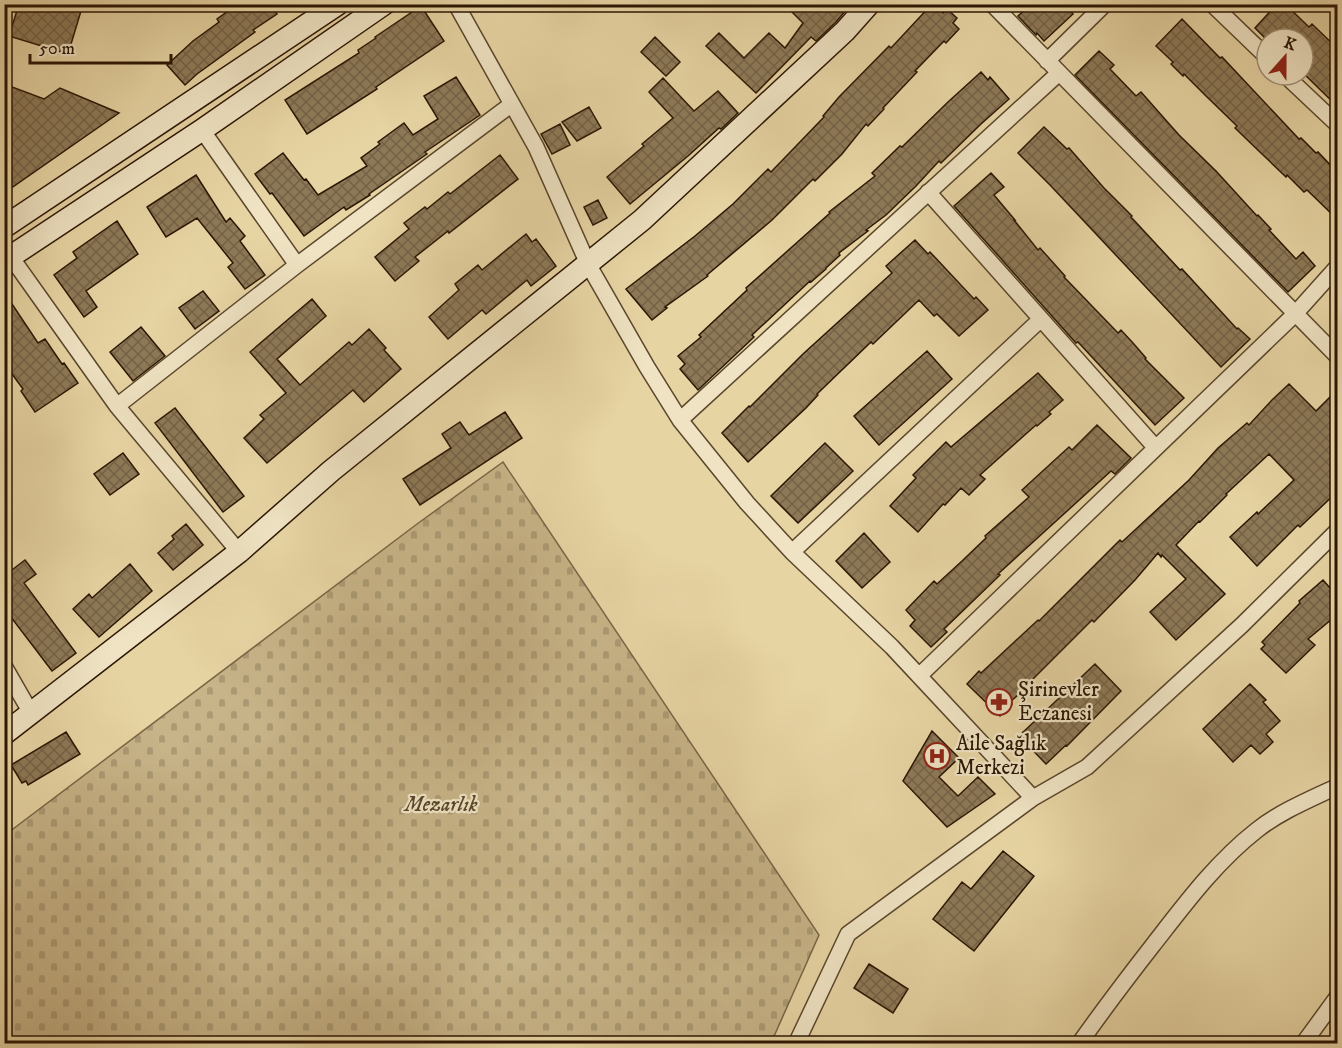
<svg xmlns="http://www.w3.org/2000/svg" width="1342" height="1048" viewBox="0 0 1342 1048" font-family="'IM FELL DW Pica',serif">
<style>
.cemetery{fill:url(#cemetery-stones);stroke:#796546;stroke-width:1.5}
.building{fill:url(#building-cross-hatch);stroke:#2b1604;stroke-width:1.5}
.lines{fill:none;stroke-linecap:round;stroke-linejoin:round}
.street-casing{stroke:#5a462c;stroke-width:18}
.secondary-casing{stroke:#2b1604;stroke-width:24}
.street{stroke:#efe3c3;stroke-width:15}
.secondary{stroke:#efe3c3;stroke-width:21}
.labels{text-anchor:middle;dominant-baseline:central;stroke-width:4.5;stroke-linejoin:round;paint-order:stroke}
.poi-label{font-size:21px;fill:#2b1604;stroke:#efe3c3;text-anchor:start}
.park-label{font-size:21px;font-style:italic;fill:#5a452c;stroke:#efe3c3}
</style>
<defs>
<pattern id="cemetery-stones" width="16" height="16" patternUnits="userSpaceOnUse" patternTransform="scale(1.5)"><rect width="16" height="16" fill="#c7b488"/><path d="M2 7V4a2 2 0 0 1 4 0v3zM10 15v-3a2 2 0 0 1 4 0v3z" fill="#ab9a74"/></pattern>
<pattern id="building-cross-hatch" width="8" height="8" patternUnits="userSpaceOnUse" patternTransform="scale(1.5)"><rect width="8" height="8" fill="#8d7957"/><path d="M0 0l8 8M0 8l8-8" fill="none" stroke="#736246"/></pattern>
</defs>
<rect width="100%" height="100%" fill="#e7d4a3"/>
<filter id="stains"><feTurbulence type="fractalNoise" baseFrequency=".00333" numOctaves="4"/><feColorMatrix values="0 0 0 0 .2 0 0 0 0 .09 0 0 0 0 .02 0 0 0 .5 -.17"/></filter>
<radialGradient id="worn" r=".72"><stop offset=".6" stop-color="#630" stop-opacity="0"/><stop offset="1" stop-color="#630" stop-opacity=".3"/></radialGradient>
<!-- cemetery -->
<path class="cemetery" d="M503 462 819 935 771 1043H5V835L417 524Z"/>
<!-- building -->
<path class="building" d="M19 4H58L81 11 68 54 9 36Z
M238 4H271L277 14 253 30 255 32 197 74 185 85 167 65 193 41 219 22 217 19Z
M784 4H851L836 22 816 41 811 37 756 93 706 46 719 33 744 58 769 33 785 48 803 23Z
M932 4H935L943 13 947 9 957 18 953 23 959 29 946 43 944 41 915 71 917 72 883 108 884 109 868 126 866 124 842 154 815 181 813 179 772 220 707 275 708 276 665 307 667 308 652 320 626 289 695 236 733 204 768 169 771 172 824 117 823 116 839 97 889 46 891 48Z
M1031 4H1065L1073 14 1044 41 1037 33 1036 35 1018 16Z
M1277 4H1285L1309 27 1312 24 1338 49V107L1303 73V39H1266L1255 28Z
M421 6 444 41 376 87 377 89 307 134 285 100 359 53 358 50 376 38 375 37Z
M1182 19 1220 58 1222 57 1299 139 1301 138 1316 153 1318 152 1338 173V220L1307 190 1304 192 1287 175 1286 177 1262 154 1235 128 1237 126 1207 97 1184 74 1183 76 1171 64 1173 62 1156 46Z
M655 37 680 62 666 76 641 52Z
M1099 51 1114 65 1110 69 1136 96 1141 92 1179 135 1216 171 1257 216 1258 215 1271 229 1269 230 1296 259 1303 252 1315 266 1288 292 1075 75Z
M981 72 988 80 990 77 1009 99 981 124 941 163 939 161 916 186 886 215 866 230 868 231 839 253 840 255 826 268V269L811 282 810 281 752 335 754 337 698 390 680 369 685 364 678 356 701 337 699 335 747 290 746 288 830 213 829 212 875 176 872 173 900 146 902 147 948 102Z
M456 77 480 115 425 152 427 154 369 194 370 195 346 210 344 207 304 236 272 193 270 194 255 174 283 153 304 180 306 179 318 195 367 166 361 158 380 144 378 142 404 123 413 135 438 119 424 96Z
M663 78 694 111 718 91 738 113 721 129 719 128 688 156 630 204 607 177 644 146 642 144 673 118 649 92Z
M4 84 44 99 60 88 119 113 4 193Z
M589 107 601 128 577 141 562 122Z
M560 124 570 145 552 154 541 134Z
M1044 127 1067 149 1069 148 1104 188 1132 216 1131 217 1180 270 1182 269 1237 329 1238 328 1250 339 1221 367 1050 185 1018 153Z
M500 155 518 179 449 233 448 231 415 257 419 261 395 281 375 257 409 229 404 223 425 207 427 209 448 192 450 194Z
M991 173 1004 187 994 195 1015 220H1014L1038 250 1040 248 1065 276 1064 277 1118 333 1121 330 1133 343 1146 358 1145 359 1184 398 1155 425 1078 342 1076 343 954 206Z
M196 175 226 222 230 218 245 236 240 241 265 275 245 289 228 267 233 263 197 218 166 237 147 207Z
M598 200 607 218 593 225 584 207Z
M117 221 138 254 86 291 97 307 84 317 54 275 77 258 73 252Z
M526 234 532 242 536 239 556 266 531 286 527 280 486 314 482 310 448 339 429 317 459 290 455 284 478 265 482 270Z
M915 240 928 254 930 252 974 299 976 297 988 310 959 336 937 314 934 316 919 300 873 344 871 342 817 394 818 395 806 408 748 462 722 433 749 406 750 407 803 354 892 273 886 266Z
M203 291 219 311 195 329 179 308Z
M4 292 38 343 45 339 62 364 64 363 78 383 35 412 21 391 23 389 4 363Z
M312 299 326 316 277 359 300 385 349 342 352 345 369 329 386 348 384 350 401 369 364 402 353 390 267 463 244 438 264 419 260 415 286 393 250 352Z
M141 327 165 356 133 381 110 352Z
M927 351 952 379 879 445 854 416Z
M1038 373 1063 400 1049 412 1051 414 1037 426 1036 425 980 475 985 479 969 495 961 488 945 505 943 504 918 532 890 506 916 478 913 475 946 442 951 447Z
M1289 384 1316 411 1338 389V491L1300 527 1298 525 1257 566 1230 537 1257 512 1258 514 1294 480 1269 454 1226 494 1227 495 1200 522 1199 521 1176 545 1225 594 1176 640 1150 612 1186 579 1162 555 1161 557 1158 553 1135 580 1094 622 1092 620 1025 687 1026 688 1010 702 1012 704 1000 716 967 684 979 671 981 673 1038 620 1039 621 1120 540 1122 542 1189 480 1218 448 1247 423 1249 425 1272 400Z
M175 408 244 496 223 512 155 423Z
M505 412 522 438 420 505 403 479 451 448 442 434 460 422 469 435Z
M1097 425 1131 458 1115 474 1111 471 998 574 1000 575 944 629 947 632 931 647 910 626 915 620 906 610 934 581 937 584 962 561 986 538 985 536 1029 497 1022 490 1069 447 1072 450Z
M825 443 853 471 798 523 771 496Z
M123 453 139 474 110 495 94 474Z
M186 524 203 545 173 570 158 553 174 539 172 536Z
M864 533 890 562 862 588 836 561Z
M25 560 36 574 24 583 76 653 52 671 4 608V576Z
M130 564 152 591 99 637 73 609 89 594 92 598Z
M1323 580 1338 597V614L1308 639 1315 645 1286 673 1261 649 1265 645 1262 642 1300 603 1299 601Z
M1095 664 1121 691 1067 746 1066 745 1046 764 1019 736Z
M1250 684 1266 700 1263 702 1280 721 1266 734 1273 742 1260 754 1251 745 1233 762 1203 729Z
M932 731 959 758 939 777 958 796 978 777 995 794 947 827 903 781Z
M66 732 80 754 28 785 26 781 22 783 11 765Z
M1003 851 1034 876 974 951 933 919 962 882 971 889Z
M869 964 908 989 893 1013 854 988Z"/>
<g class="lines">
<defs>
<path id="street" d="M456 4 536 147 588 264 647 367 680 420 747 503 792 552 892 647 1033 798 1087 767 1242 625 1338 530
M992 4 1338 357
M1212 4 1267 57
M1047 61 1105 4
M1285 75 1338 125
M202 130 297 265
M928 192 1155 447
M11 257 117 406
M680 420 1059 73
M239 552 117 406 297 265 512 104
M792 552 1041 319
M4 666 31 713
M919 676 1295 314 1338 266
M796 1044 848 934 1033 798
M1079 1044C1103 1010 1128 977 1153 945 1185 904 1216 862 1257 830 1281 811 1311 799 1338 786
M1303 1044 1338 996"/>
<path id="secondary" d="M4 227 338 4
M4 261 202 130 384 4
M4 734 239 552 331 471 642 220 845 31 869 4"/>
</defs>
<!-- street casing -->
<use href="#street" class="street-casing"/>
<!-- secondary casing -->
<use href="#secondary" class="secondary-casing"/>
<!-- street -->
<use href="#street" class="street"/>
<!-- secondary -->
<use href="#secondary" class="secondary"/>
</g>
<!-- icons -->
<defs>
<symbol id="pharmacy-ring" viewBox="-11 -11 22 22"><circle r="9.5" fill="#efe3c3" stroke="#8f2418" stroke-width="1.5"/><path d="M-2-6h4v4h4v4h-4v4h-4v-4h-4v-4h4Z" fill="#8f2418"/></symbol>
<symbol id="hospital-ring" viewBox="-11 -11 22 22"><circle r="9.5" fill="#efe3c3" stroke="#8f2418" stroke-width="1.5"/><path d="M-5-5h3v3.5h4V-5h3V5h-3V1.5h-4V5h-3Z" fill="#8f2418"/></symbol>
</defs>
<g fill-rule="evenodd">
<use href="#pharmacy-ring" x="984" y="687" width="30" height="30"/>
<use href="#hospital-ring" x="922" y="741" width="30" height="30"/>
</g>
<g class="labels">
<!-- poi labels -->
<g class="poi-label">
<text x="1018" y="690">Şirinevler<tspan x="1018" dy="24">Eczanesi</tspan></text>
<text x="956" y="744">Aile Sağlık<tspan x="956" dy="24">Merkezi</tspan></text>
</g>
<!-- park labels -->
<g class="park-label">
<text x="441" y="805">Mezarlık</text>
</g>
</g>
<!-- margin -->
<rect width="1342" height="1048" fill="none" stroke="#e7d4a3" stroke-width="24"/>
<rect x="6" y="6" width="1330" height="1036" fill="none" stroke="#2b1604" stroke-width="3"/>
<rect x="12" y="12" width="1318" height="1024" fill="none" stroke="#2b1604" stroke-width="1.5"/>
<!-- north arrow -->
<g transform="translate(1285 57) rotate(21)"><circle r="28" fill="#efe3c3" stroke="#a19177" stroke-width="1.5"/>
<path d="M0-4.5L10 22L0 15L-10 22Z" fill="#8f2418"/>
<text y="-9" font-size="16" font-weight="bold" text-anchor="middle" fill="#2b1604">K</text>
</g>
<!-- scale -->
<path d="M30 54v9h141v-9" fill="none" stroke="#2b1604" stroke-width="3"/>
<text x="39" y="54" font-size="18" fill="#2b1604" stroke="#efe3c3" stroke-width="4.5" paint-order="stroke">50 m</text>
<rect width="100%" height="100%" filter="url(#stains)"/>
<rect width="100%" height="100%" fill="url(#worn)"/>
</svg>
